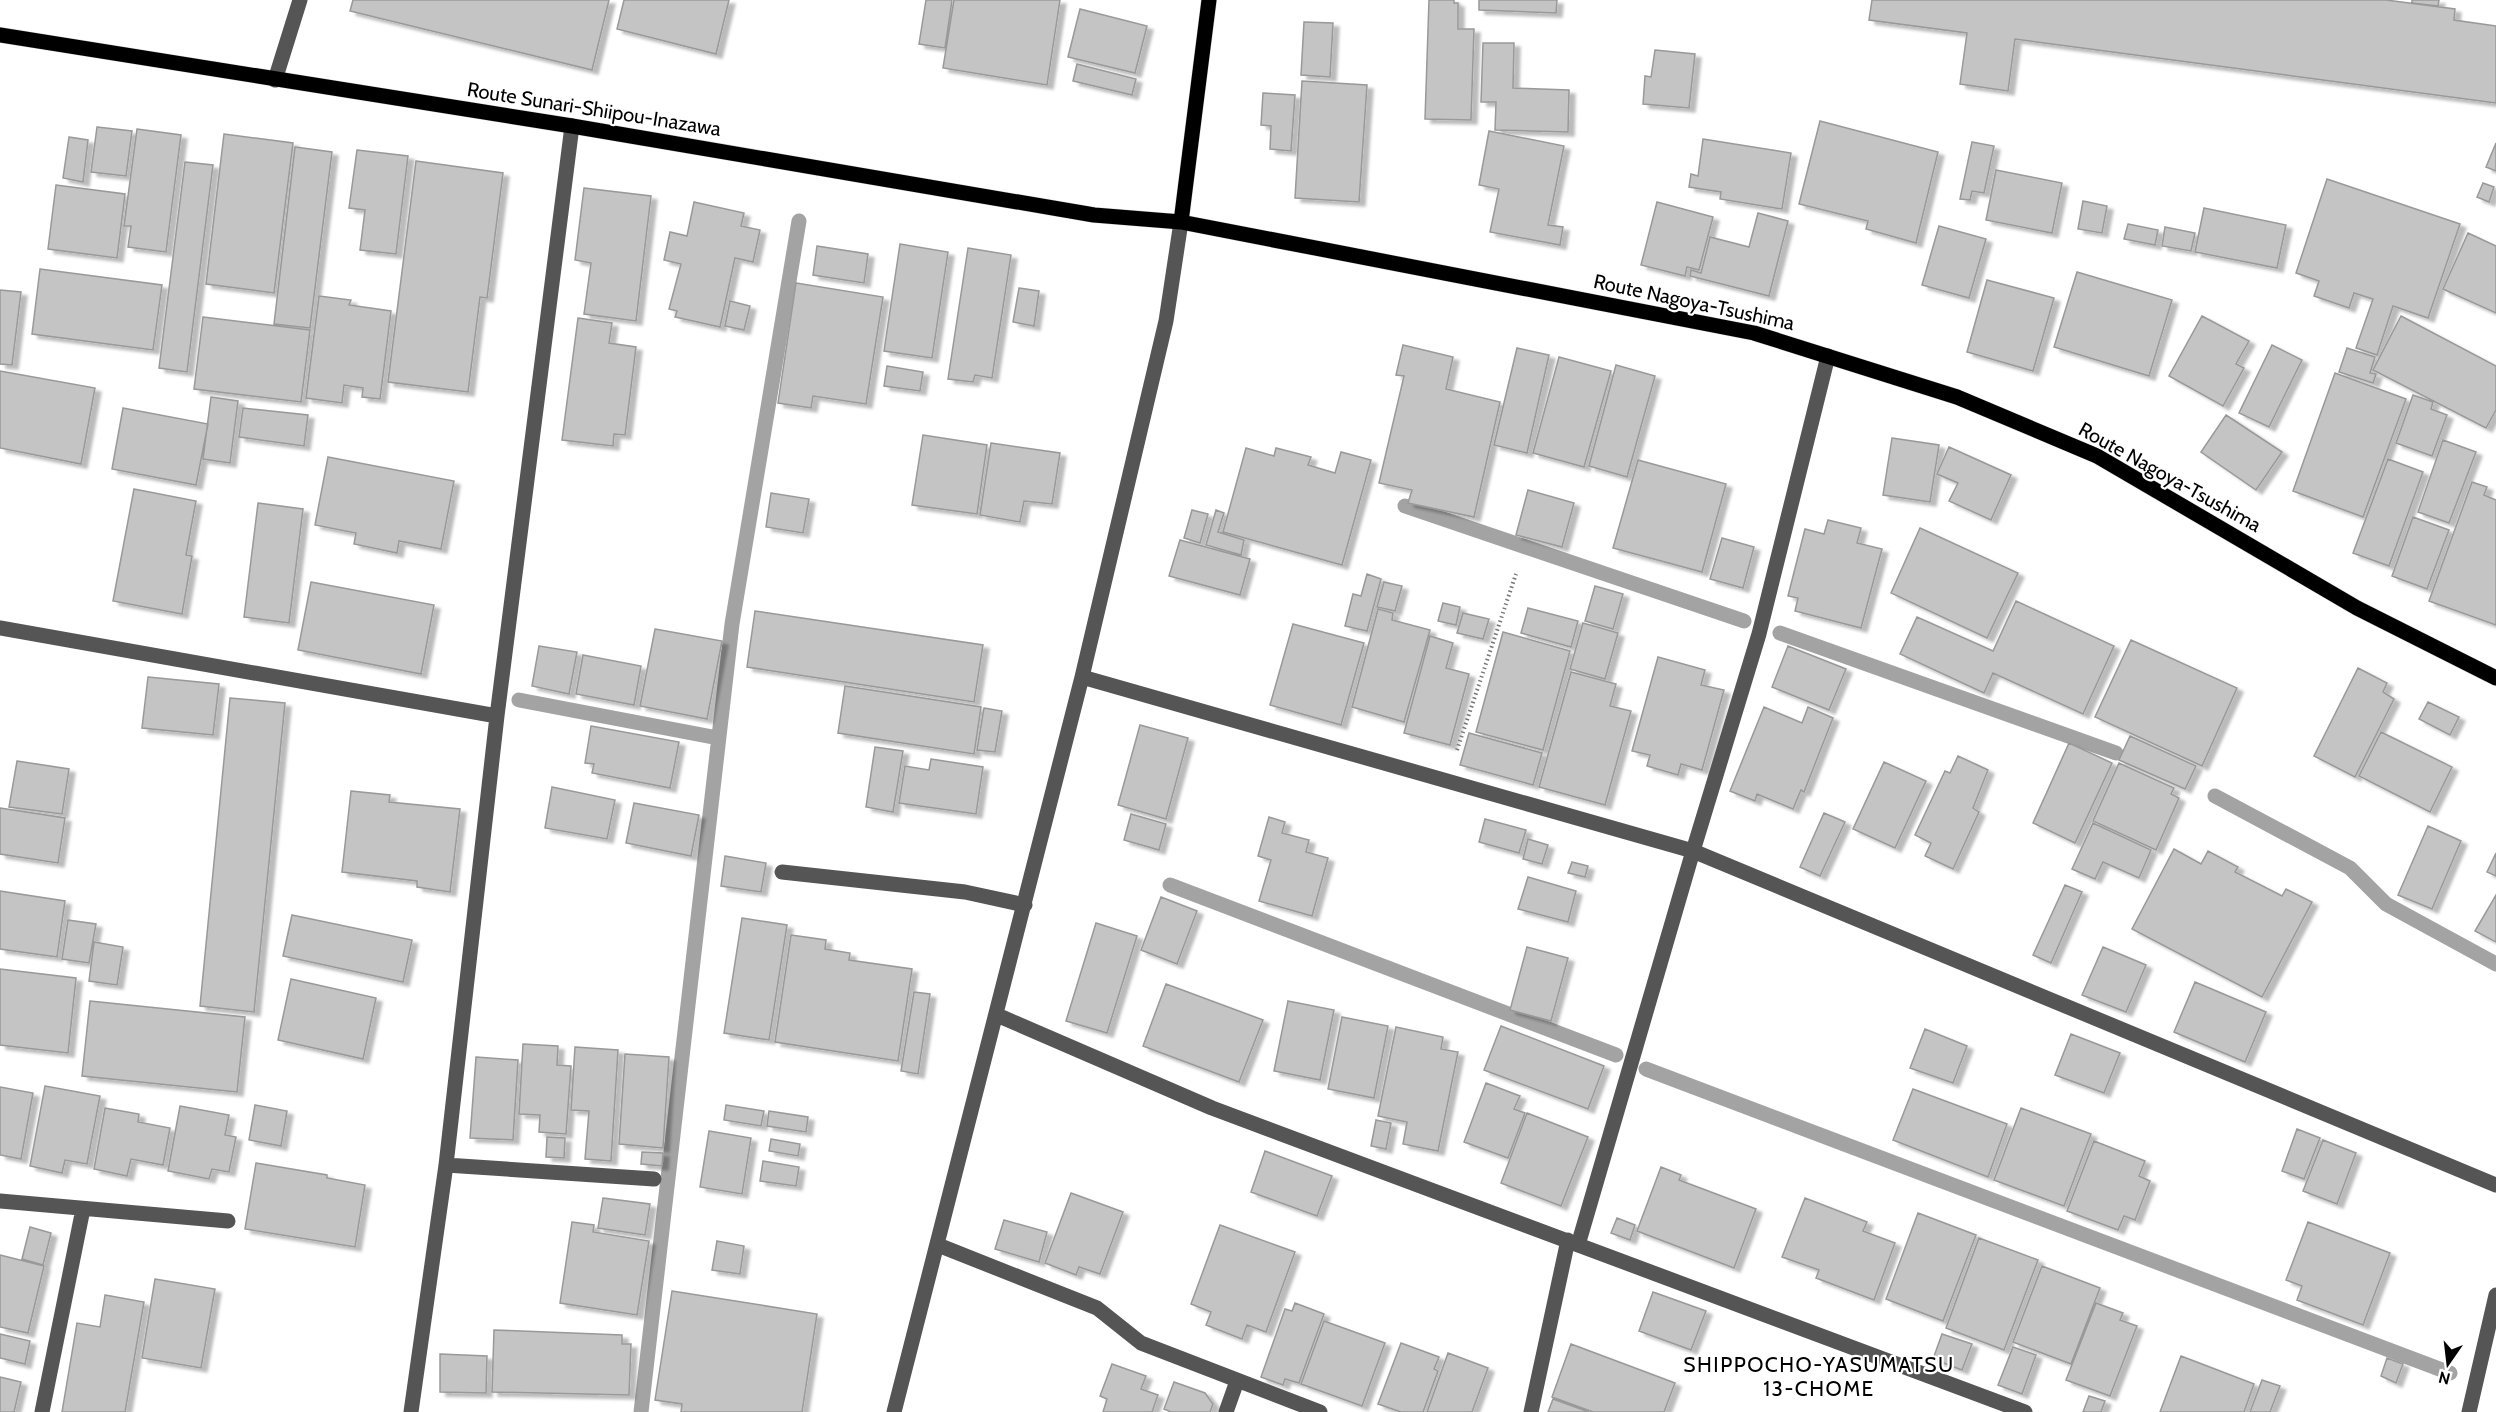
<svg xmlns="http://www.w3.org/2000/svg" width="2496" height="1412" viewBox="0 0 2496 1412" font-family="Cabin,sans-serif">
<style>
.lines{fill:none;stroke-linecap:round;stroke-linejoin:round}
.stream{stroke:#a3a3a3;stroke-width:15}
.building{fill:#c4c4c4;stroke:#999;stroke-width:1.5;filter:url(#shadow)}
.major-casing{stroke:#dbdbdb;stroke-width:16}
.path{stroke:#777;stroke-width:4;stroke-dasharray:1.5 3;stroke-linecap:butt}
.minor{stroke:#555;stroke-width:15}
.major{stroke:#000;stroke-width:15}
.labels{text-anchor:middle;dominant-baseline:central;stroke-width:4.5;stroke-linejoin:round;paint-order:stroke}
.street-label{font-size:20px;fill:#000;stroke:#fff}
.neighbourhood-label{font-size:21px;letter-spacing:1.5px;fill:#000;stroke:#fff}
</style>
<defs>
<filter id="shadow"><feDropShadow dx="6" dy="4" stdDeviation="1.5" flood-color="#0004"/></filter>
</defs>
<rect width="100%" height="100%" fill="#fff"/>
<g class="lines">
<!-- stream -->
<path class="stream" d="M1405 506 1744 621
M1780 633 2116 753
M519 700 718 738
M2215 796 2350 868 2386 904 2496 964
M1170 885 1616 1055
M1646 1069 2450 1373
M641 1412 732 624 799 221"/>
</g>
<!-- building -->
<path class="building" d="M353 0H609L592 70 350 11Z
M624 0H729L716 54 617 29Z
M926 0H952L945 48 919 44Z
M954 0H1060L1047 85 943 68Z
M1429 0H1454V3H1458V29H1474L1471 120 1425 119Z
M1479 0H1557L1556 13 1479 10Z
M1872 0H2386L2455 9 2454 20 2496 26V103L2015 39 2008 91 1960 84 1967 33 1869 20Z
M2412 0H2439L2438 6 2412 3Z
M1080 9 1147 26 1135 73 1068 57Z
M1304 22 1333 23 1330 77 1301 75Z
M1483 43H1514L1513 88 1569 90 1568 132 1495 130 1496 102H1481Z
M1655 50 1695 54 1689 108 1643 104 1645 76 1651 77Z
M1077 64 1136 79 1132 95 1073 81Z
M1302 81 1367 85 1359 202 1295 198Z
M1263 93 1295 95 1291 151 1270 149 1271 126 1261 125Z
M1820 121 1938 152 1916 243 1866 229 1868 221 1799 204Z
M97 127 132 131 126 176 91 172Z
M137 129 181 135 166 252 128 247 131 226H124Z
M1489 131 1564 146 1548 225 1563 227 1560 245 1490 232 1499 189 1479 185Z
M224 134 293 143 274 293 206 284Z
M69 137 88 140 83 182 63 178Z
M1703 139 1791 153 1782 209 1720 199 1721 192 1689 187 1691 174 1698 176Z
M1972 142 1994 146 1984 193 1972 191 1970 200 1960 199Z
M2496 143V171L2486 167Z
M295 147 332 152 310 328 274 324Z
M357 150 408 156 396 254 360 250 365 210 349 208Z
M416 161 503 173 487 298 480 297 468 392 388 382Z
M185 162 213 165 187 372 159 368Z
M1996 170 2062 183 2052 233 1986 220Z
M2327 179 2460 224 2428 318 2393 306 2377 355 2356 348 2373 299 2354 293 2349 308 2314 296 2319 281 2296 273Z
M2483 183 2494 187 2489 202 2477 197Z
M56 185 125 194 117 258 48 249Z
M584 188 651 196 636 321 584 314 591 263 575 260Z
M2083 201 2107 206 2102 233 2078 229Z
M694 202 744 213 741 226 760 230 753 262 735 258 720 327 675 317 677 311 669 309 681 264 664 260 670 232 687 236Z
M1657 202 1713 217 1699 270 1687 267 1685 276 1641 265Z
M2204 208 2286 225 2277 268 2195 252Z
M1758 213 1788 221 1769 296 1690 276 1691 270 1701 273 1710 237 1749 247Z
M2128 224 2158 230 2155 245 2124 239Z
M1939 226 1986 239 1969 298 1922 285Z
M2165 227 2195 233 2191 251 2162 246Z
M2468 233 2496 246V313L2443 289Z
M900 244 948 252 932 358 884 351Z
M817 246 868 254 864 283 813 275Z
M968 248 1011 255 992 378 975 375 973 382 948 379Z
M40 269 162 285 153 350 32 334Z
M2077 272 2172 300 2149 376 2054 347Z
M1987 280 2054 298 2033 371 1967 352Z
M796 283 883 297 866 404 813 396 811 408 778 403Z
M1019 288 1039 291 1034 326 1013 322Z
M0 290 21 292 12 365 0 364Z
M319 296 351 300 349 305 391 311 380 399 362 397 363 388 344 385 342 403 306 398Z
M730 301 750 306 744 330 725 326Z
M2202 316 2249 341 2236 364 2244 368 2223 406 2169 376Z
M2401 316 2496 366V410L2486 428 2373 370Z
M203 317 310 330 301 402 194 389Z
M578 318 612 323 609 343 636 347 625 435 614 434 613 446 562 440Z
M1403 345 1453 357 1446 389 1500 402 1474 517 1408 503 1412 490 1379 483 1404 376 1396 375Z
M2272 345 2302 360 2269 427 2239 413Z
M1517 348 1549 355 1527 453 1494 445Z
M2347 348 2375 357 2370 373 2376 374 2373 383 2339 372Z
M1559 357 1611 371 1584 467 1533 453Z
M1616 365 1655 376 1627 477 1589 466Z
M887 366 923 372 920 391 884 386Z
M0 371 95 388 81 464 0 448Z
M2335 373 2406 399 2363 517 2293 491Z
M2413 395 2433 402 2431 409 2447 415 2432 456 2396 443Z
M211 397 238 401 230 463 203 459Z
M123 408 208 424 196 485 112 469Z
M243 408 308 415 304 446 239 437Z
M2226 415 2282 452 2256 490 2201 452Z
M923 435 987 445 977 514 912 505Z
M1892 438 1939 445 1930 502 1883 495Z
M2443 440 2476 452 2449 523 2418 512Z
M991 443 1060 453 1052 504 1024 501 1020 522 980 515Z
M1949 447 2011 475 1991 520 1949 501 1958 483 1937 474Z
M1246 448 1274 456 1276 448 1311 457 1308 465 1335 473 1341 452 1371 460 1342 565 1223 532Z
M328 457 454 481 441 549 399 541 397 553 354 544 356 533 315 525Z
M2388 459 2423 472 2389 566 2353 553Z
M1638 460 1726 484 1702 572 1613 548Z
M2472 482 2487 487 2484 495 2496 500V625L2429 601Z
M134 489 196 501 186 555 192 556 182 614 113 601Z
M1528 490 1574 503 1562 547 1516 535Z
M771 493 809 499 803 533 766 527Z
M258 503 303 509 289 623 244 617Z
M1192 510 1208 514 1200 543 1184 538Z
M1216 510 1224 513 1218 532 1244 540 1241 555 1206 545Z
M2413 517 2449 530 2427 589 2392 576Z
M1828 520 1861 528 1857 543 1882 549 1861 628 1795 611 1798 598 1788 596 1805 529 1824 534Z
M1920 528 2018 573 1987 638 1891 593Z
M1722 538 1754 547 1743 588 1710 579Z
M1180 540 1250 559 1240 595 1169 576Z
M1367 574 1381 579 1367 631 1345 626 1353 594 1361 596Z
M311 582 434 605 421 674 298 650Z
M1384 582 1402 586 1395 611 1377 607Z
M1595 586 1623 594 1613 629 1585 621Z
M2016 601 2114 646 2083 714 1993 673 1984 693 1900 654 1917 617 1993 651Z
M1443 603 1460 607 1456 625 1438 621Z
M1528 608 1578 621 1571 647 1521 633Z
M1378 609 1393 613 1392 620 1430 630 1404 722 1352 707Z
M755 611 983 645 974 702 747 667Z
M1463 613 1489 619 1483 639 1457 633Z
M1583 623 1618 633 1605 679 1570 669Z
M1293 624 1364 643 1341 725 1270 705Z
M655 629 722 641 707 719 640 706Z
M1503 632 1570 651 1543 750 1476 732Z
M1430 636 1453 643 1446 668 1469 674 1450 745 1404 733Z
M2131 640 2237 688 2202 766 2095 717Z
M539 646 577 652 569 694 532 686Z
M1788 646 1846 669 1829 710 1772 687Z
M583 655 641 666 634 705 576 694Z
M1658 657 1705 670 1701 685 1724 690 1702 770 1681 764 1678 775 1647 766 1650 755 1632 751Z
M2358 668 2387 683 2383 692 2394 699 2355 777 2314 756Z
M1571 672 1616 684 1610 706 1631 711 1605 805 1539 787Z
M148 677 219 684 213 735 142 728Z
M845 686 981 707 974 754 838 733Z
M230 698 285 703 254 1012 200 1006Z
M2428 702 2459 717 2450 735 2419 719Z
M1764 707 1802 723 1808 707 1833 718 1804 792 1801 790 1793 809 1757 794 1755 801 1730 791Z
M984 708 1002 711 995 752 977 750Z
M1140 725 1188 738 1166 819 1118 805Z
M591 726 679 742 670 788 592 773 594 764 585 763Z
M2381 732 2452 767 2430 812 2359 776Z
M1469 733 1542 753 1533 785 1460 765Z
M2130 736 2196 766 2185 789 2119 760Z
M2069 743 2112 763 2075 843 2033 823Z
M875 747 903 751 893 812 866 807Z
M1958 756 1988 770 1973 808 1979 812 1953 869 1925 856 1931 843 1915 835 1945 771 1950 773Z
M931 759 983 767 976 814 899 803 905 766 929 770Z
M17 761 69 769 62 814 9 807Z
M1884 762 1926 781 1895 848 1853 829Z
M2119 763 2174 788 2171 794 2179 798 2156 850 2093 821Z
M552 787 615 800 607 839 545 828Z
M351 791 390 795 389 802 460 809 450 892 417 887V881L342 872Z
M634 803 699 815 691 856 626 843Z
M0 808 65 818 58 863 0 854Z
M1824 813 1845 822 1820 876 1800 867Z
M1131 814 1166 824 1159 850 1124 840Z
M1269 817 1285 822 1282 833 1309 840 1306 852 1328 858 1312 916 1259 901 1271 860 1258 856Z
M1485 819 1526 830 1519 853 1479 842Z
M2093 823 2151 850 2139 878 2103 862 2095 879 2072 869Z
M2428 826 2461 841 2432 909 2398 895Z
M1528 839 1548 845 1542 864 1523 859Z
M2174 849 2201 864 2208 851 2238 867 2235 872 2282 896 2286 889 2312 902 2262 997 2132 929Z
M2496 853V876L2487 872Z
M725 856 766 863 761 892 721 886Z
M1572 862 1588 866 1585 877 1568 873Z
M1528 877 1576 891 1568 922 1518 909Z
M2065 885 2082 892 2051 963 2033 955Z
M0 891 65 901 57 957 0 949Z
M2496 895V942L2475 931Z
M1161 897 1197 911 1177 964 1141 950Z
M292 915 412 940 403 982 283 956Z
M742 918 787 925 769 1040 724 1033Z
M68 920 96 924 89 963 62 959Z
M1096 923 1137 936 1107 1033 1066 1021Z
M791 935 826 940 825 949 850 953 849 960 912 969 898 1061 775 1042Z
M94 942 123 947 117 985 89 981Z
M1527 947 1568 958 1551 1021 1510 1010Z
M2103 947 2146 965 2126 1012 2082 995Z
M0 969 76 978 68 1053 0 1045Z
M291 979 376 998 363 1059 278 1040Z
M2195 982 2266 1012 2245 1062 2174 1032Z
M1166 984 1263 1020 1239 1082 1143 1046Z
M914 992 930 994 918 1074 901 1071Z
M90 1001 245 1017 237 1092 82 1076Z
M1288 1001 1334 1010 1320 1080 1274 1071Z
M1342 1017 1388 1026 1374 1098 1328 1089Z
M1501 1026 1604 1066 1588 1109 1484 1070Z
M1396 1027 1443 1037 1441 1049 1458 1052 1438 1151 1403 1144 1407 1122 1378 1116Z
M1925 1029 1967 1046 1953 1083 1910 1068Z
M2071 1034 2120 1053 2104 1093 2055 1075Z
M523 1044 558 1046 557 1065 571 1066 566 1134 539 1132 540 1115 519 1114Z
M575 1047 618 1050 611 1161 585 1159 589 1111 571 1110Z
M625 1054 669 1057 663 1148 619 1144Z
M476 1057 518 1060 513 1140 470 1138Z
M1486 1083 1520 1096 1514 1109 1525 1113 1508 1158 1464 1142Z
M45 1086 100 1096 87 1164 65 1160 62 1173 30 1166Z
M0 1087 33 1093 21 1159 0 1155Z
M1913 1089 2007 1124 1988 1177 1893 1140Z
M255 1105 287 1111 281 1146 249 1140Z
M726 1105 764 1111 761 1126 724 1120Z
M180 1106 229 1115 225 1135 236 1137 229 1172 212 1169 209 1179 168 1171Z
M105 1108 139 1114 138 1122 170 1128 163 1165 131 1159 127 1176 94 1169Z
M2021 1108 2091 1134 2064 1206 1994 1180Z
M769 1111 808 1117 806 1132 767 1126Z
M1527 1113 1588 1137 1561 1206 1501 1183Z
M1376 1120 1391 1123 1386 1149 1371 1146Z
M2297 1129 2320 1138 2304 1179 2282 1171Z
M709 1131 751 1138 742 1194 700 1187Z
M547 1137 565 1138 564 1158 546 1157Z
M771 1139 800 1144 798 1156 769 1151Z
M2323 1140 2356 1153 2337 1204 2303 1191Z
M2094 1141 2145 1161 2139 1176 2150 1181 2135 1220 2124 1216 2118 1230 2067 1211Z
M1265 1151 1332 1176 1317 1216 1251 1192Z
M642 1152 663 1153 662 1166 641 1164Z
M763 1161 799 1167 796 1186 760 1181Z
M256 1163 327 1175V1178L365 1185 355 1247 245 1229Z
M1661 1167 1681 1175 1679 1180 1756 1209 1734 1268 1637 1231Z
M1071 1193 1123 1212 1100 1274 1079 1267 1076 1275 1045 1263Z
M603 1198 650 1204 645 1235 598 1228Z
M1805 1198 1867 1222 1863 1231 1895 1243 1874 1300 1816 1278 1819 1270 1782 1257Z
M1918 1213 1976 1235 1943 1321 1886 1299Z
M1617 1218 1635 1225 1630 1240 1611 1233Z
M1004 1220 1047 1232 1039 1262 995 1249Z
M572 1222 594 1225 593 1232 649 1241 637 1315 560 1303Z
M2308 1222 2390 1253 2363 1325 2297 1300 2302 1286 2286 1280Z
M1220 1225 1295 1252 1266 1332 1247 1325 1242 1339 1206 1325 1211 1312 1191 1304Z
M30 1227 51 1233 43 1265 22 1259Z
M1979 1238 2038 1260 2004 1350 1946 1328Z
M717 1241 744 1246 740 1274 712 1270Z
M0 1255 44 1266 28 1333 0 1327Z
M2042 1266 2100 1288 2071 1364 2013 1342Z
M155 1279 215 1289 201 1368 142 1358Z
M672 1291 817 1314 802 1412H681L682 1404 655 1400Z
M1653 1292 1706 1311 1691 1350 1639 1331Z
M105 1295 144 1302 125 1412H62L77 1323 100 1327Z
M1295 1303 1324 1314 1299 1383 1285 1379 1283 1385 1261 1377 1285 1309 1292 1311Z
M2096 1303 2123 1313 2120 1320 2137 1326 2110 1396 2066 1380Z
M1324 1321 1385 1343 1362 1406 1301 1384Z
M494 1330 622 1335V1344H631L629 1395 492 1392Z
M0 1334 30 1341 25 1364 0 1358Z
M1942 1334 1972 1344 1962 1370 1933 1359Z
M1401 1343 1439 1357 1434 1369 1438 1371 1423 1412H1401L1378 1404Z
M1571 1344 1675 1383 1664 1412H1593L1552 1397Z
M2013 1347 2036 1355 2022 1394 1998 1385Z
M1448 1353 1488 1368 1472 1412H1427Z
M440 1354 487 1356 486 1393 440 1392Z
M2181 1356 2254 1384 2244 1412H2160Z
M2387 1358 2403 1364 2396 1383 2381 1376Z
M1112 1364 1146 1376 1141 1389 1158 1395 1152 1412H1103L1107 1399 1100 1396Z
M0 1377 21 1382 14 1412H0Z
M2262 1380 2280 1386 2270 1412H2250Z
M1174 1382 1205 1393 1213 1404 1210 1412H1171L1164 1409Z
M2089 1396 2105 1401 2101 1412H2083Z
M1553 1399 1589 1412H1548Z"/>
<g class="lines">
<defs>
<path id="major" d="M0 35 572 126 1094 215 1181 222 1754 333 1957 397 2097 456 2357 608 2496 678
M1181 222 1209 0"/>
</defs>
<!-- major casing -->
<use href="#major" class="major-casing"/>
<!-- path -->
<path class="path" d="M1457 750 1516 574"/>
<!-- minor -->
<path class="minor" d="M275 80 300 0
M0 628 497 716
M1082 677 1693 851 2496 1185
M782 872 965 892 1025 905
M997 1015 1212 1108 2025 1412
M446 1165 654 1179
M0 1201 228 1221
M938 1245 1097 1308 1141 1343 1320 1412
M1578 1245 1693 851 1759 634 1828 356
M42 1412 83 1209
M411 1412 446 1165 497 716 572 126
M894 1412 1082 677 1166 321 1181 222
M1226 1412 1237 1381
M1531 1412 1568 1240
M2469 1412 2496 1295"/>
<!-- major -->
<use href="#major" class="major"/>
</g>
<g class="labels">
<!-- street labels -->
<g class="street-label">
<text transform="translate(594 109) rotate(9)">Route Sunari-Shiipou-Inazawa</text>
<text transform="translate(1694 302) rotate(12)">Route Nagoya-Tsushima</text>
<text transform="translate(2170 477) rotate(29)">Route Nagoya-Tsushima</text>
</g>
<!-- neighbourhood labels -->
<g class="neighbourhood-label">
<text x="1819" y="1364">SHIPPOCHO-YASUMATSU<tspan x="1819" dy="24">13-CHOME</tspan></text>
</g>
</g>
<!-- north arrow -->
<g transform="translate(2448 1364) rotate(194)" stroke="#ffffff" stroke-width="4.5" paint-order="stroke">
<path d="M0-4.5L10 22L0 15L-10 22Z" fill="#000000"/>
<text y="-9" font-size="16" font-weight="bold" text-anchor="middle" fill="#000000">N</text>
</g>
</svg>
